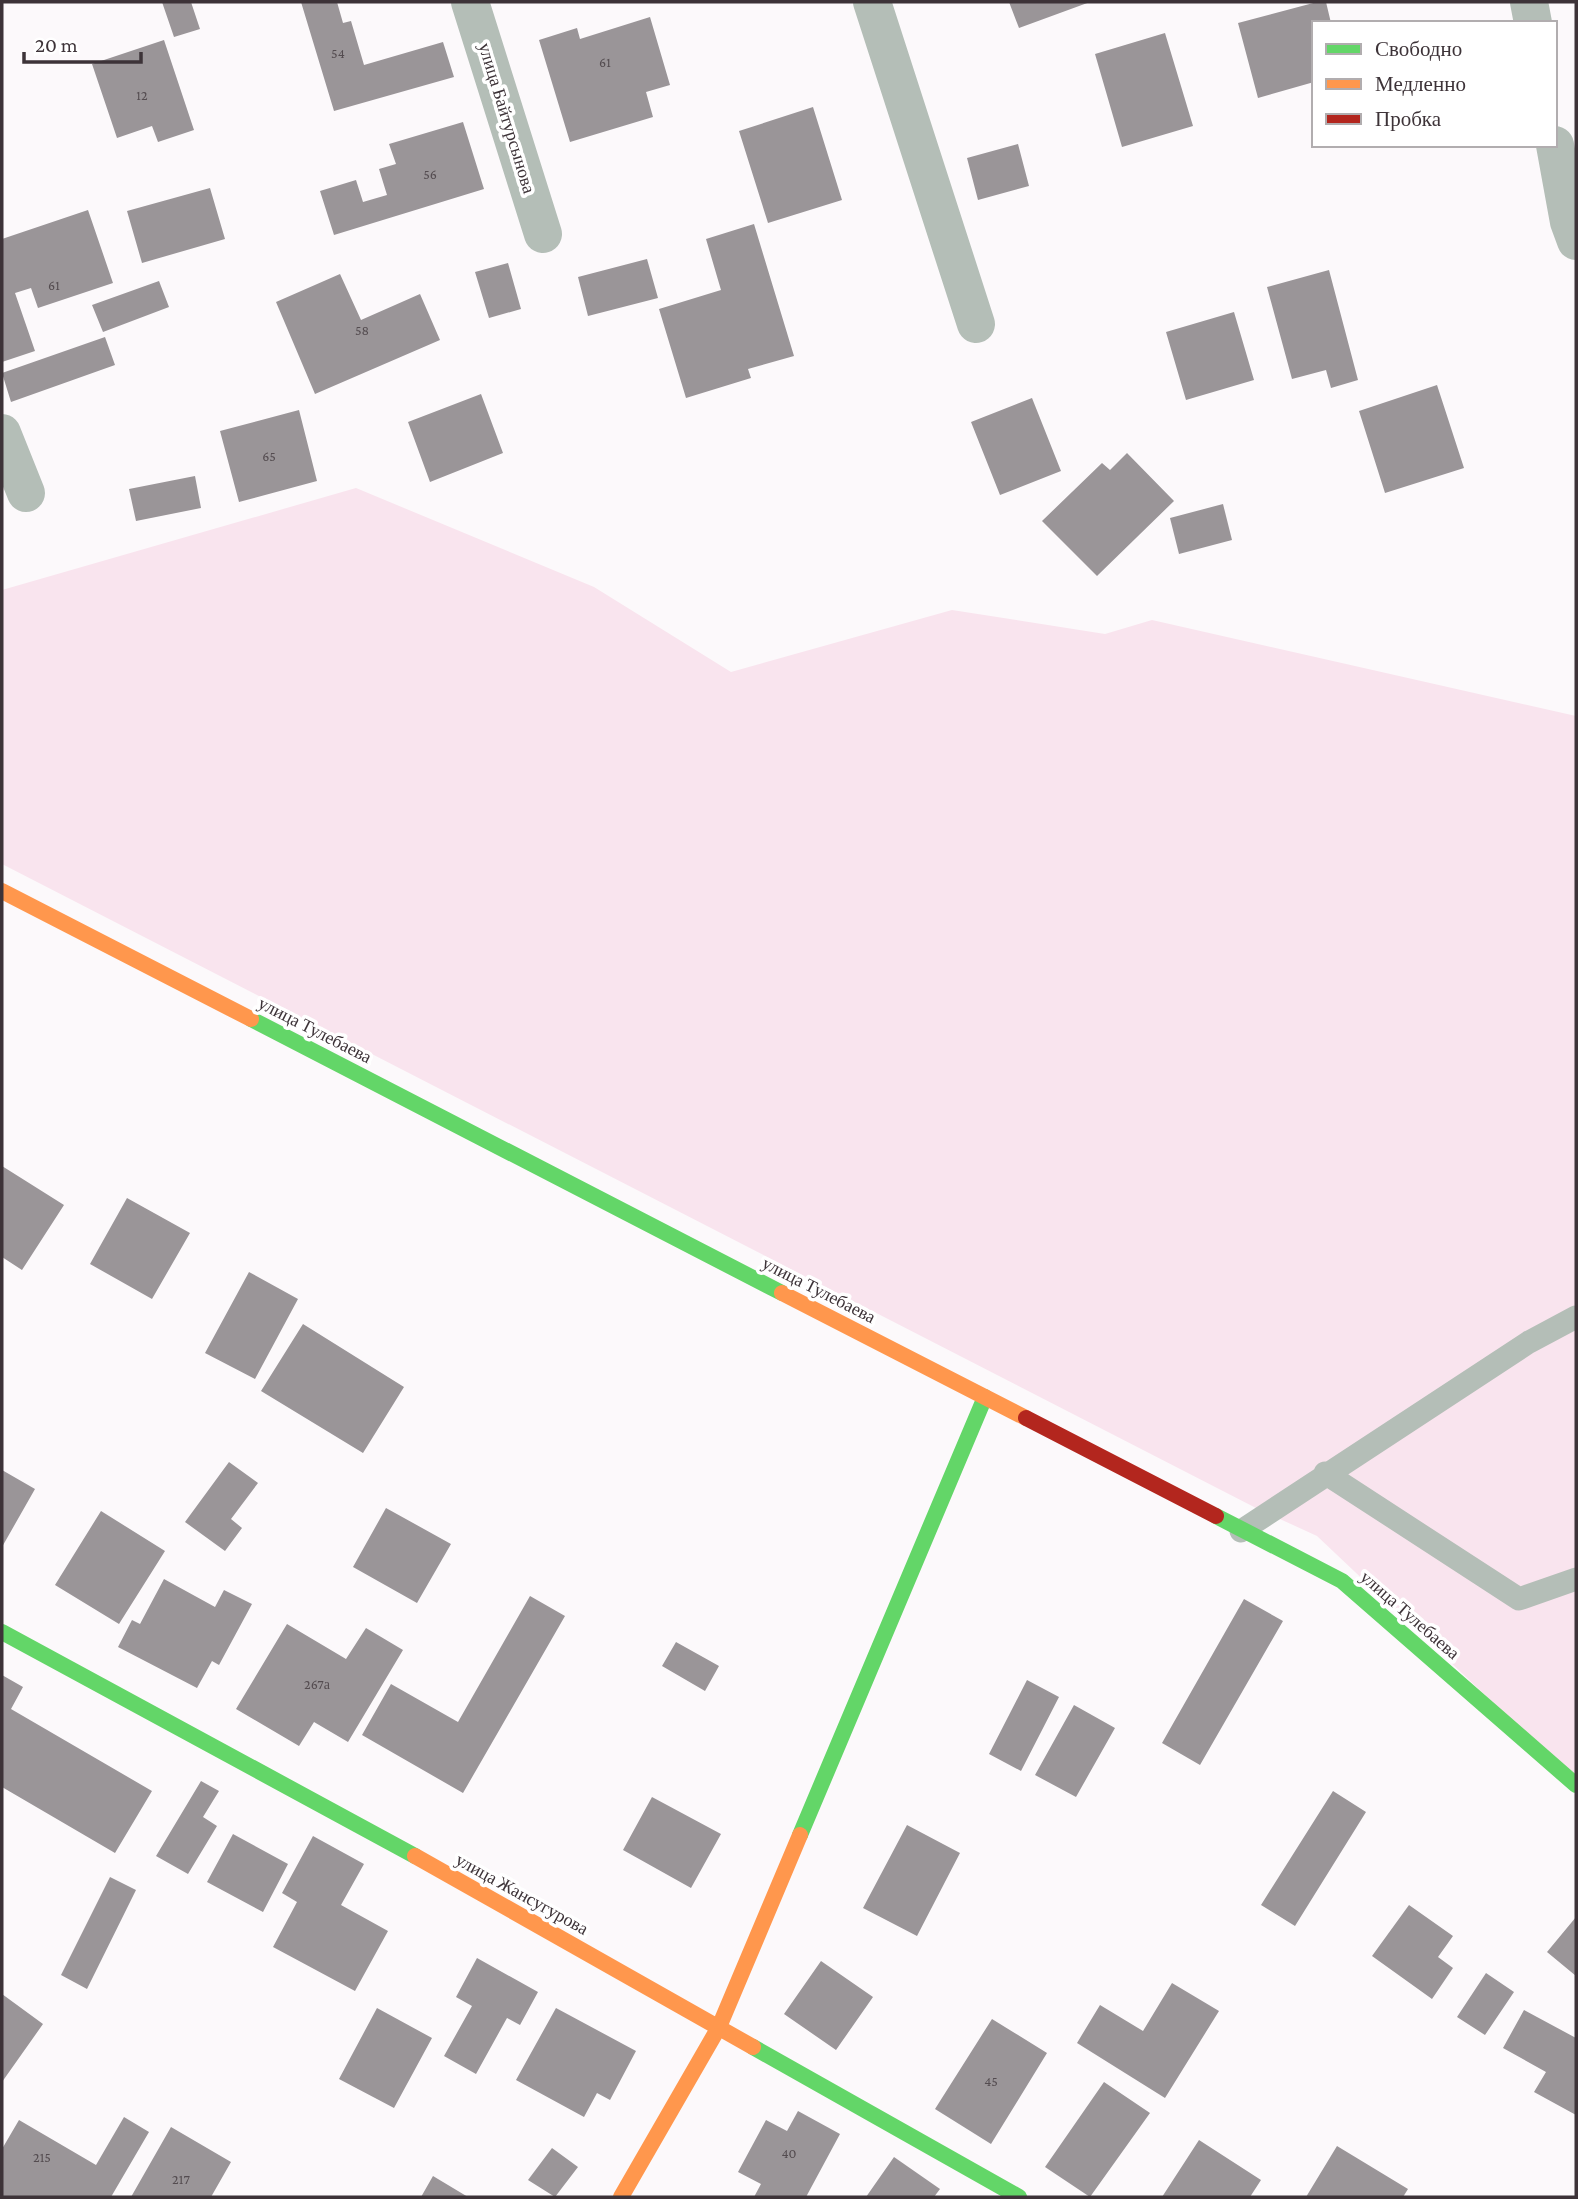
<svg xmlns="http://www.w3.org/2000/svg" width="1578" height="2199" viewBox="0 0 1578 2199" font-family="'Crimson Pro',serif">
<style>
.green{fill:#f9e4ee}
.building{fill:#9a9598}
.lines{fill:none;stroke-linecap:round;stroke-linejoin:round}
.lane{stroke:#b4beb7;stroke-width:23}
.street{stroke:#b4beb7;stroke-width:38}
.fast{stroke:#63d668;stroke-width:16}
.slow{stroke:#ff974d;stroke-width:16}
.jam{stroke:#b3261e;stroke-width:16}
.labels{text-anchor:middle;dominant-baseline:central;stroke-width:7;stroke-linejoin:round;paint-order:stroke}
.number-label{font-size:14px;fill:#544c50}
.street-label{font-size:18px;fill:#3d3338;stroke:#fff}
</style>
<rect width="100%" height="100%" fill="#fcf9fb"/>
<!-- green -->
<path class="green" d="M356 488 594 587 731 672 952 610 1105 634 1152 620 1576 716V1781L1317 1536 1256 1508 2 864V590Z"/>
<!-- building -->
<path class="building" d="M162 2H191L200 29 174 37Z
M301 2H337L343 23 351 21 364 65 443 42 454 77 334 111Z
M1009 2H1090L1019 28Z
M1317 2H1326L1331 23H1314V82L1258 98 1238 23Z
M650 17 670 85 646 92 653 117 570 142 539 40 577 28 580 39Z
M1165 33 1193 126 1122 147 1095 54Z
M164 40 194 130 158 142 152 126 117 138 92 64Z
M813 107 842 200 768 223 739 131Z
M463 122 484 189 334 235 320 191 356 180 363 202 387 195 379 169 396 164 389 144Z
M1018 144 1029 186 978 200 967 158Z
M210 188 225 239 142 263 127 211Z
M88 210 113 283 38 308 31 288 15 293 35 351 2 362V239Z
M754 224 794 356 748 369 751 378 686 398 659 309 721 290 706 239Z
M647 259 658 298 588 316 578 277Z
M508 263 521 309 489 318 475 272Z
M1329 270 1358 380 1331 388 1326 370 1292 379 1267 287Z
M340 274 361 320 420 294 440 340 315 394 276 302Z
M159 281 169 307 103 332 92 305Z
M1234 312 1254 380 1186 400 1166 332Z
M105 337 115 365 11 402 2 373Z
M1437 385 1464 468 1385 493 1359 411Z
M481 394 503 453 430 482 408 422Z
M1032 398 1061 471 1000 495 971 422Z
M299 410 317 481 239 502 220 431Z
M1127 453 1174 501 1097 576 1042 521 1102 463 1110 470Z
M195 476 201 508 136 521 129 489Z
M1223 504 1232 540 1179 554 1170 518Z
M2 1166 64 1205 22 1270 2 1257Z
M127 1198 190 1233 152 1299 90 1264Z
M249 1272 298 1299 255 1379 205 1353Z
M303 1324 404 1387 363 1453 261 1391Z
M229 1462 258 1483 231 1519 242 1528 225 1551 185 1522Z
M2 1470 35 1489 2 1547Z
M386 1508 451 1544 417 1603 353 1567Z
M101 1511 165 1551 119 1624 55 1585Z
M164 1579 215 1607 224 1590 252 1604 219 1665 212 1661 197 1688 118 1647 132 1620 140 1624Z
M530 1596 565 1616 463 1793 362 1735 391 1684 458 1722Z
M1244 1599 1283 1621 1200 1765 1162 1743Z
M287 1624 346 1659 366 1628 403 1650 348 1742 314 1722 299 1746 236 1709Z
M676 1642 719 1666 705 1691 662 1666Z
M2 1675 23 1687 11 1709 152 1791 115 1853 2 1787Z
M1027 1680 1059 1697 1021 1771 989 1754Z
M1074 1705 1115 1728 1076 1797 1035 1775Z
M201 1781 219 1791 203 1817 217 1826 188 1874 156 1856Z
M1333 1791 1366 1812 1295 1926 1261 1905Z
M652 1797 721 1834 691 1888 623 1850Z
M907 1825 960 1853 917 1936 863 1908Z
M233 1834 288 1864 263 1912 207 1882Z
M313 1836 364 1864 341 1905 388 1931 355 1991 273 1947 297 1902 282 1893Z
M110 1877 136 1890 87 1989 61 1975Z
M1409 1905 1453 1936 1438 1957 1453 1968 1432 1999 1372 1956Z
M1576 1917V1976L1547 1952Z
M477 1958 538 1992 520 2025 507 2018 476 2074 444 2056 472 2006 456 1997Z
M821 1961 873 1997 836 2050 784 2014Z
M1486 1973 1514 1992 1485 2035 1457 2017Z
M1172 1983 1219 2011 1165 2098 1077 2043 1100 2005 1143 2031Z
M2 1994 43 2024 2 2082Z
M377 2008 432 2038 394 2108 339 2079Z
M556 2008 636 2051 610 2100 597 2093 584 2117 516 2080Z
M1524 2010 1576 2038V2115L1534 2092 1546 2072 1503 2048Z
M992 2019 1047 2053 991 2144 935 2109Z
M1104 2082 1150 2113 1090 2197 1045 2167Z
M798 2111 840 2134 806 2197H754L761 2184 738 2172 766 2120 787 2131Z
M124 2117 149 2132 111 2197H2V2149L19 2120 96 2165Z
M171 2127 231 2162 211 2197H131Z
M1199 2140 1261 2180 1250 2197H1162Z
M1337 2146 1408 2189 1403 2197H1306Z
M552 2148 578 2167 555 2197 528 2180Z
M894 2157 940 2189 934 2197H866Z
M433 2176 468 2197H421Z"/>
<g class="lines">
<!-- lane -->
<path class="lane" d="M1325 1473 1519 1599 1576 1579
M1241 1531 1529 1342 1576 1317"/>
<!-- street -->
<path class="street" d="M470 2 543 234
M872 2 976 324
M1529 2 1533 23
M1555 145 1569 222 1576 241
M2 433 26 493"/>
<!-- fast -->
<path class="fast" d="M251 1019 782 1293
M1216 1516 1342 1581 1576 1785
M2 1632 415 1856
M800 1835 985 1397
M753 2047 1019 2197"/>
<!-- slow -->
<path class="slow" d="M2 891 251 1019
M782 1293 1026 1418
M415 1856 753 2047
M621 2197 719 2027 800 1835"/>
<!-- jam -->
<path class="jam" d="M1026 1418 1216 1516"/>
</g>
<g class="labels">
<!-- number labels -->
<g class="number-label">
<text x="338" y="53">54</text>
<text x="605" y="62">61</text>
<text x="142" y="95">12</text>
<text x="430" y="174">56</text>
<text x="54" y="285">61</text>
<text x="362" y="330">58</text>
<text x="269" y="456">65</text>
<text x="317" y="1684">267а</text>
<text x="991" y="2081">45</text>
<text x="789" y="2153">40</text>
<text x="42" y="2157">215</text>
<text x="181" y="2179">217</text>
</g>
<!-- street labels -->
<g class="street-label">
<text transform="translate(507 118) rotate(73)">улица Байтурсынова</text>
<text transform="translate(315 1030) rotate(27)">улица Тулебаева</text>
<text transform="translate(819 1290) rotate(27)">улица Тулебаева</text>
<text transform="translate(1410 1615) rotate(41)">улица Тулебаева</text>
<text transform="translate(522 1894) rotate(29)">улица Жансугурова</text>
</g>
</g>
<!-- border -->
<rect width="1578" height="2199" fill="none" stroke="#3d3338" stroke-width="7"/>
<!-- legend -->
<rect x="1312" y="21" width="245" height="126" fill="#ffffff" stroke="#b1adaf" stroke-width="2"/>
<rect x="1326" y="44" width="35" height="10" fill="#63d668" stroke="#b1adaf" stroke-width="2"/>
<text x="1375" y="56" font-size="21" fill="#3d3338">Свободно</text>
<rect x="1326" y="79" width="35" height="10" fill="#ff974d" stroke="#b1adaf" stroke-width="2"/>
<text x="1375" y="91" font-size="21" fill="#3d3338">Медленно</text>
<rect x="1326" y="114" width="35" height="10" fill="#b3261e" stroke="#b1adaf" stroke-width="2"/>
<text x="1375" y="126" font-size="21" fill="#3d3338">Пробка</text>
<!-- scale -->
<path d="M24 52v10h117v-10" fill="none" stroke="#3d3338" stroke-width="3.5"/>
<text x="35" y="52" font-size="21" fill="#3d3338" stroke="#ffffff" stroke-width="5" paint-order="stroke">20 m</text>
</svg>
